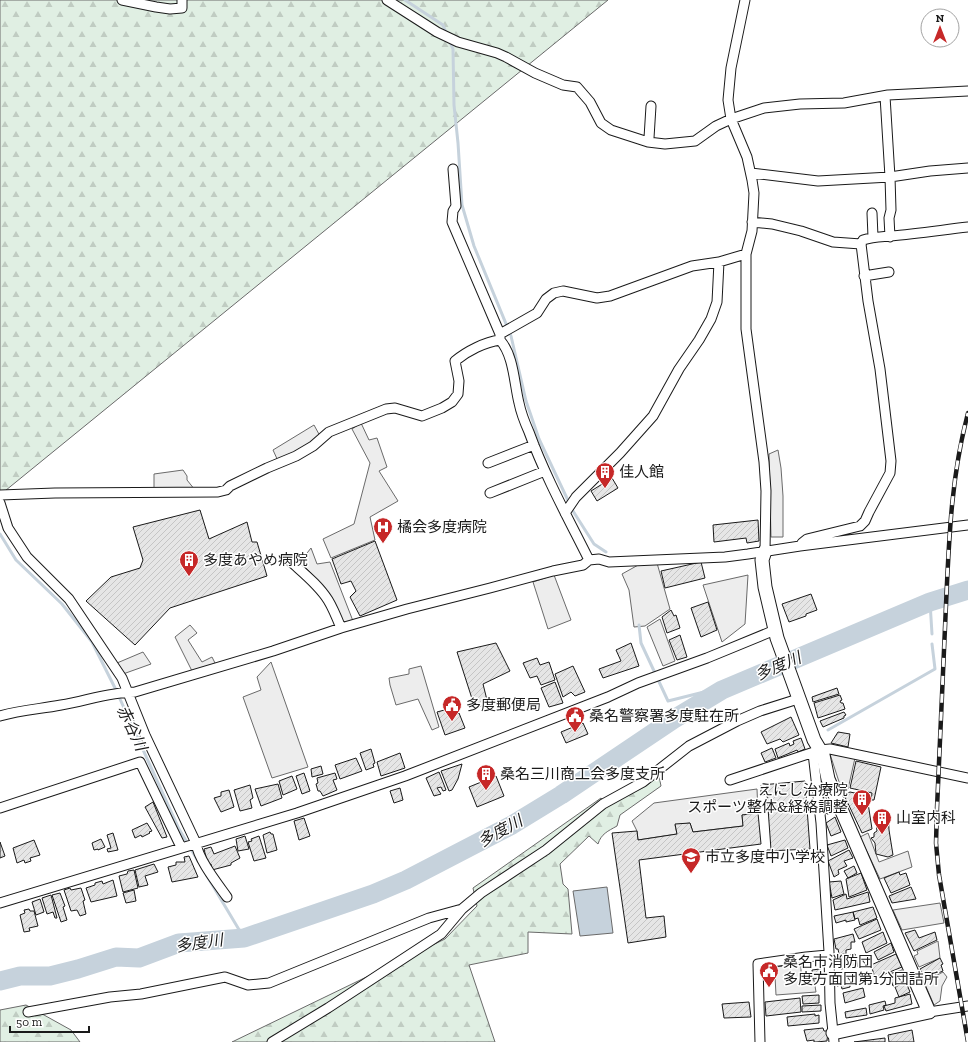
<svg xmlns="http://www.w3.org/2000/svg" width="968" height="1042" viewBox="0 0 968 1042" font-family="'Zilla Slab','Noto Sans JP',serif">
<style>
.forest{fill:url(#forest-firs);stroke:#6a6a6a}
.parking{fill:#ededed;stroke:#6a6a6a}
.water{fill:#c6d2dc;stroke:#6a6a6a}
.lines{fill:none;stroke-linecap:round;stroke-linejoin:round}
.stream{stroke:#c6d2dc;stroke-width:3}
.river{stroke:#c6d2dc;stroke-width:19}
.building{fill:url(#building-hatch);stroke:#1a1a1a}
.street-casing{stroke:#1a1a1a;stroke-width:11}
.secondary-casing{stroke:#1a1a1a;stroke-width:15}
.street{stroke:#fff;stroke-width:9}
.secondary{stroke:#fff;stroke-width:13}
.rail-casing{stroke:#1a1a1a;stroke-width:4.5}
.rail{stroke:#fff;stroke-width:3;stroke-dasharray:9;stroke-linecap:butt}
.labels{text-anchor:middle;dominant-baseline:central;stroke-width:3;stroke-linejoin:round;paint-order:stroke}
.poi-label{font-size:15px;fill:#1a1a1a;stroke:#fff;text-anchor:start}
.water-label{font-size:16px;font-style:italic;fill:#1a1a1a;stroke:#fff}
</style>
<defs>
<pattern id="forest-firs" width="22" height="20" patternUnits="userSpaceOnUse"><rect width="22" height="20" fill="#e0efe3"/><path d="M5 1l3.5 6h-7zM16 11l3.5 6h-7z" fill="#c0ccc2"/></pattern>
<pattern id="building-hatch" width="6" height="6" patternUnits="userSpaceOnUse"><rect width="6" height="6" fill="#e6e6e6"/><path d="M-1 1l2-2M0 6l6-6M5 7l2-2" fill="none" stroke="#c5c5c5"/></pattern>
</defs>
<rect width="100%" height="100%" fill="#fff"/>
<!-- forest -->
<path class="forest" d="M0 0H608L0 495Z
M659 776 661 786 620 815 617 826C608 831 601 834 598 844L589 836 560 864 563 884 568 889 572 934 528 932V953L469 965 495 1042H232L445 939 477 906 473 888 601 798 607 805 646 786Z
M26 1005 71 1030 80 1042H0V1010Z"/>
<!-- parking -->
<path class="parking" d="M361 423 369 440 377 438 387 467 379 471 398 501 370 517 375 540 331 558 323 539 354 524 370 463 352 429Z
M314 425 320 436 298 452 278 461 273 450Z
M778 450 781 468 783 496V537H771L769 454Z
M183 470 187 476V480L195 490 154 489V474Z
M311 548 317 564 330 562 353 621 342 624 330 599 312 574 300 562Z
M657 563 670 609 645 626 634 627 629 590 622 574 640 564Z
M554 575 571 620 548 629 533 582Z
M748 575 745 624 722 642 703 585Z
M660 619 675 661 663 666 647 627Z
M190 625 197 633 188 640 202 662 212 657 216 665 193 673 175 637Z
M143 652 151 664 123 674 117 663Z
M271 662 308 767 272 778 243 697 261 690 257 677Z
M421 666 439 727 432 730 418 699 396 705 390 685 389 678 409 674V669Z
M830 754 855 758 848 789 842 791Z
M757 789 758 813 742 815 743 826 693 832 690 823 675 825 677 834 638 840 637 831 632 821 654 803Z
M868 833 879 862 908 851 912 867 880 879 860 837Z
M940 903 944 923 902 930 893 910Z
M938 941 940 958 919 967 914 956 918 954 917 951Z
M764 964H771L772 967 801 965V980H814L816 992 776 995 775 976H765Z
M943 972 947 977 942 986 940 1001 934 1005 924 982Z"/>
<!-- water -->
<path class="water" d="M607 887 613 933 580 936 573 891Z"/>
<g class="lines">
<!-- stream -->
<path class="stream" d="M405 0 443 25 447 35
M449 40 453 49 454 105 458 143 462 205 474 246 511 336 526 401 539 439 573 511 594 544 606 552
M0 534 16 560 62 604 92 642 115 688 179 829 198 861
M930 602 932 634
M639 625 641 643 668 701 708 691 718 692
M828 730 935 669 932 644
M207 876 244 938"/>
<!-- river -->
<path class="river" d="M0 981 20 976H50L78 969 116 957 139 958 179 943 244 938 373 894 406 880 512 825 561 795 674 719 722 690 930 602 968 590"/>
</g>
<!-- building -->
<path class="building" d="M612 478 618 488 597 501 591 491Z
M200 510 209 539 247 522 252 542H257L267 576 170 608 135 645 86 601 111 577 140 568 143 560 133 527Z
M758 520 759 541 747 543 746 538 714 542 713 525Z
M375 541 397 600 360 616 350 597 356 591 351 581 341 584 332 559Z
M701 562 705 578 665 588 661 571Z
M811 594 817 610 806 614V616L789 622 782 604Z
M708 602 717 630 701 637 691 608Z
M671 610 674 616 676 615 680 628 667 633 662 617Z
M680 635 687 657 677 660 669 640Z
M496 643 510 671 483 684 488 704 475 708 457 652Z
M631 643 639 666 603 678 599 669 621 661 616 650Z
M537 658 540 665 549 662 555 680 541 685 537 676 530 678 523 663Z
M573 666 585 692 575 696 571 692 563 697 555 674Z
M555 682 563 703 549 707 541 688Z
M837 688 839 694 813 702 812 697Z
M840 695 842 700 840 701 841 703H843L845 709 818 718 814 703Z
M452 708 455 715 459 713 465 728 445 735 437 712Z
M844 712 846 715 844 716V718L823 727 820 721Z
M791 717 799 735 783 742 780 739 767 744 761 732Z
M583 723 588 734 566 743 561 732Z
M838 732 850 734 848 747 831 743Z
M801 738 805 749 798 752 797 750 778 758 775 749 789 743 790 746 794 744 793 741Z
M772 748 776 758 765 762 761 753Z
M371 749 375 763 373 764 374 767 366 770 360 753Z
M400 753 405 768 381 776 377 762Z
M356 758 362 771 340 779 335 765Z
M856 761 881 767 874 800H871L872 793 850 788Z
M462 764 458 779 452 790 449 791 441 771Z
M321 766 323 774 312 777 311 769Z
M439 772 446 790 443 791 441 787 437 788 441 794 434 796 426 778Z
M304 773 310 791 302 794 296 776Z
M335 773 337 779 333 780 337 790 323 796 320 791H318L316 784 318 783 317 778Z
M292 776 297 789 283 795 279 781Z
M496 776 504 796 477 807 469 787Z
M805 781 810 849 767 851V850H771L767 794 761 795V785Z
M278 784 282 798 261 806 255 789Z
M250 785 253 798 250 800 252 808 240 811 234 790Z
M400 788 403 800 394 803 390 791Z
M229 790 234 807 221 812 214 798 221 796V792Z
M850 792 864 795 868 803 872 829 862 833 844 795Z
M824 793 833 813 827 814 823 806Z
M153 802 167 837 162 838 145 807Z
M888 811 889 830 893 855 888 857 876 854 875 843 871 838 874 837V833L877 831 875 813Z
M758 813 761 844 639 860 646 918 664 916 666 937 628 943 612 833 637 831 638 840 677 834 675 824 690 823 693 832 743 826 742 815Z
M835 817 841 832 831 836 826 823Z
M304 818 310 836 299 840 294 821Z
M147 823 152 831 149 832 150 833 142 837 141 835 135 838 132 830Z
M270 832 271 834H273L277 850 267 853 263 835Z
M113 833 118 850 108 852 107 849 111 848 107 835Z
M245 836 249 849 238 851 236 839Z
M259 836 266 858 254 861 248 842 252 841 251 839Z
M101 839 105 847 98 850V849L94 850 92 843Z
M34 840 40 855 30 858 31 861 25 863 24 860 17 863 13 848Z
M845 840 848 848 831 856 827 845Z
M0 842 5 856 0 858Z
M235 846 240 858 231 863V865L212 870 211 864 208 865 204 849 211 847 214 854Z
M849 850 853 858 844 861 847 866 838 870 839 874 834 877 828 861Z
M189 856 198 877 172 882 168 867 176 865V862H185L184 857Z
M154 864 158 872 145 876 148 885 139 887 135 870Z
M854 866 857 873 848 878 844 871Z
M134 870 138 888 123 892 119 876 127 874 128 871Z
M899 872 900 875 906 873 910 885 891 893 884 878Z
M861 873 867 890 849 897 846 879Z
M113 880 117 896 91 902 86 888 95 885V883L102 881 103 884Z
M841 881 844 894 832 898 829 882Z
M911 887 916 899 892 903 889 896Z
M70 888 71 890 81 888 85 900 83 901 86 914 80 916 77 910 71 911 64 890Z
M134 890 136 901 126 903 123 893Z
M868 892 870 902 835 910 833 900 846 894 847 899Z
M60 893 65 906 63 907 67 920 61 922 52 895Z
M51 895 57 918H55L53 912 47 914 42 898Z
M40 899 44 912 36 915 32 902Z
M873 907 877 918 860 925 858 918 855 919 853 912Z
M29 909 30 911H34L38 926 29 928 30 931 24 932 20 915 25 913 24 910Z
M853 912 855 920 846 922V920L836 923 834 916Z
M877 919 881 930 859 939 854 929Z
M915 930 919 938 935 932 937 940 914 951 905 933Z
M883 932 887 943 866 953 862 942Z
M853 934 855 942H851V949L846 950V954H839L838 949H836L834 939Z
M891 943 894 952 878 960 874 952Z
M855 954 858 966 841 969 838 957Z
M896 954 902 967 875 978 871 965Z
M940 958 943 964 941 965 943 971 924 979 920 969Z
M820 969 821 978 813 979 812 970Z
M902 970 906 981 893 986 889 974Z
M854 974V983L850 984V987L842 989 841 985 837 986 836 978Z
M906 982 910 992 899 997 895 987Z
M863 988 865 997 845 1003 843 993Z
M910 994 912 1004 886 1011 884 1006 895 1003V998Z
M819 995V1003L803 1004 802 996Z
M800 998 801 1012 766 1016 765 1002Z
M885 1001 886 1005 883 1006 884 1010 870 1014 869 1005Z
M749 1002 751 1017 724 1018 722 1004Z
M821 1005V1011L802 1012V1006Z
M866 1008 867 1015 846 1018 845 1012Z
M815 1014V1016L819 1015V1023L788 1026 787 1017Z
M823 1028 824 1031H828L827 1041 816 1042H814V1040L807 1041 804 1030Z
M912 1030 914 1042H889L888 1035Z
M885 1038V1042H854Z"/>
<g class="lines">
<defs>
<path id="street" d="M122 0 156 7 170 9 182 8V0
M387 0 437 32 458 42 497 53 506 57 535 73 563 85 577 87 590 102 601 123 611 130 648 142 665 144 695 141 716 126 731 119 764 108 800 104 844 103 888 95 968 91
M745 0 731 68 728 100 731 119 747 157 752 180 754 193 752 231 746 254V329L764 462 766 491 765 551
M885 96 890 177 891 210 889 218 890 237
M648 142 649 138 651 106
M453 169 456 206 453 211 452 222 500 334V340C514 356 514 383 519 403 521 413 525 423 529 432 545 476 568 518 589 560
M751 173 818 181 890 177 930 171 968 168
M872 213 873 237
M752 222 772 224 801 231 833 242 861 244 868 301 880 369 891 461 890 473 869 512 865 521 860 526 807 539 802 543
M861 244 863 240C873 237 881 237 891 236 916 234 942 230 968 227
M864 276 889 272
M500 334 537 313 546 299 554 293 563 291 597 298 610 296 692 266 719 262
M488 463 534 445
M490 493 545 471
M0 495 55 493 218 492 226 490 230 486 267 468 296 456 313 446 329 432 386 409 395 408 422 416 442 408 452 402 458 394 459 381 455 361C467 351 485 342 500 340
M0 503 8 528 27 557 69 599 122 678 145 735 196 843C198 859 217 883 227 897
M565 513 576 497 620 453 653 416 679 369 699 340 711 319 717 302 719 262 746 254
M289 560C302 572 318 584 328 600 333 608 337 618 341 628
M0 716C21 710 40 709 61 705 86 701 109 692 135 692L273 651 341 628 407 609 490 588 553 571 583 565 589 560 599 559 609 562 725 557 748 554 800 546 968 525
M813 753 821 823 829 952 830 1003 834 1042
M730 780 820 750 830 749 968 778
M0 808 140 762 181 847
M0 903 297 813 405 776 608 697 638 683 707 658 775 630
M28 1012 110 997 141 994 225 977 248 985 269 983 429 918 462 909
M929 1012 968 1006
M272 1042 328 1008 441 934 462 909 481 893 546 850 603 804 643 782 689 746 737 721 760 711 798 699
M760 1042 758 964 806 957 828 955"/>
<path id="secondary" d="M765 551 762 560 765 587 777 638 814 740 823 755 828 779 929 1012 833 1033"/>
</defs>
<!-- street casing -->
<use href="#street" class="street-casing"/>
<!-- secondary casing -->
<use href="#secondary" class="secondary-casing"/>
<!-- street -->
<use href="#street" class="street"/>
<!-- secondary -->
<use href="#secondary" class="secondary"/>
<defs>
<path id="rail" d="M968 1042 939 875 936 843 937 808C940 740 943 673 946 605 949 539 951 477 968 413"/>
</defs>
<!-- rail casing -->
<use href="#rail" class="rail-casing"/>
<!-- rail -->
<use href="#rail" class="rail"/>
</g>
<!-- icons -->
<defs>
<symbol id="building-pin" viewBox="-11 -11 22 30"><path d="M0 17L-7.5 6A9.5 9.5 0 1 1 7.5 6Z" fill="#c62828" stroke="#fff"/><path d="M-4-6H4V6H1V3H-1V6H-4ZM-2.5-4.3h1.7v1.8h-1.7ZM.8-4.3h1.7v1.8H.8ZM-2.5-1h1.7V.8h-1.7ZM.8-1h1.7V.8H.8Z" fill="#fff"/></symbol>
<symbol id="hospital-pin" viewBox="-11 -11 22 30"><path d="M0 17L-7.5 6A9.5 9.5 0 1 1 7.5 6Z" fill="#c62828" stroke="#fff"/><path d="M-5-5h3v3.5h4V-5h3V5h-3V1.5h-4V5h-3Z" fill="#fff"/></symbol>
<symbol id="civic-pin" viewBox="-11 -11 22 30"><path d="M0 17L-7.5 6A9.5 9.5 0 1 1 7.5 6Z" fill="#c62828" stroke="#fff"/><path d="M-.6-6.5H3V-4.5H.6V-3L4-1V1h2V6H-6V1h2V-1L-.6-3ZM-1.2 2.5V6h2.4V2.5Z" fill="#fff"/></symbol>
<symbol id="school-pin" viewBox="-11 -11 22 30"><path d="M0 17L-7.5 6A9.5 9.5 0 1 1 7.5 6Z" fill="#c62828" stroke="#fff"/><path d="M0-5L7-2L0 1L-7-2ZM-4 1L0 2.5L4 1V4Q0 6-4 4Z" fill="#fff"/></symbol>
</defs>
<g fill-rule="evenodd">
<use href="#building-pin" x="594" y="461" width="22" height="30"/>
<use href="#hospital-pin" x="372" y="516" width="22" height="30"/>
<use href="#building-pin" x="178" y="549" width="22" height="30"/>
<use href="#civic-pin" x="441" y="694" width="22" height="30"/>
<use href="#civic-pin" x="564" y="705" width="22" height="30"/>
<use href="#building-pin" x="475" y="763" width="22" height="30"/>
<use href="#building-pin" x="851" y="788" width="22" height="30"/>
<use href="#building-pin" x="871" y="807" width="22" height="30"/>
<use href="#school-pin" x="680" y="846" width="22" height="30"/>
<use href="#civic-pin" x="758" y="960" width="22" height="30"/>
</g>
<g class="labels">
<!-- poi labels -->
<g class="poi-label">
<text x="619" y="472">佳人館</text>
<text x="397" y="527">橘会多度病院</text>
<text x="203" y="560">多度あやめ病院</text>
<text x="466" y="705">多度郵便局</text>
<text x="589" y="716">桑名警察署多度駐在所</text>
<text x="500" y="774">桑名三川商工会多度支所</text>
<text x="848" y="790" text-anchor="end">えにし治療院<tspan x="848" dy="17">スポーツ整体&amp;経絡調整</tspan></text>
<text x="896" y="818">山室内科</text>
<text x="705" y="857">市立多度中小学校</text>
<text x="783" y="962">桑名市消防団<tspan x="783" dy="17">多度方面団第1分団詰所</tspan></text>
</g>
<!-- water labels -->
<g class="water-label">
<text transform="translate(778 666) rotate(-23)">多度川</text>
<text transform="translate(132 728) rotate(65)">赤谷川</text>
<text transform="translate(500 831) rotate(-29)">多度川</text>
<text transform="translate(199 943) rotate(-8)">多度川</text>
</g>
</g>
<!-- north arrow -->
<g transform="translate(940 28)"><circle r="19" fill="#ffffff" stroke="#a3a3a3"/>
<path d="M0-3L7 15L0 10L-7 15Z" fill="#c62828"/>
<text y="-6" font-size="11" font-weight="bold" text-anchor="middle" fill="#1a1a1a">N</text>
</g>
<!-- scale -->
<path d="M10 1026v6h79v-6" fill="none" stroke="#1a1a1a" stroke-width="2"/>
<text x="16" y="1026" font-size="12" fill="#1a1a1a" stroke="#ffffff" stroke-width="3" paint-order="stroke">50 m</text>
</svg>
